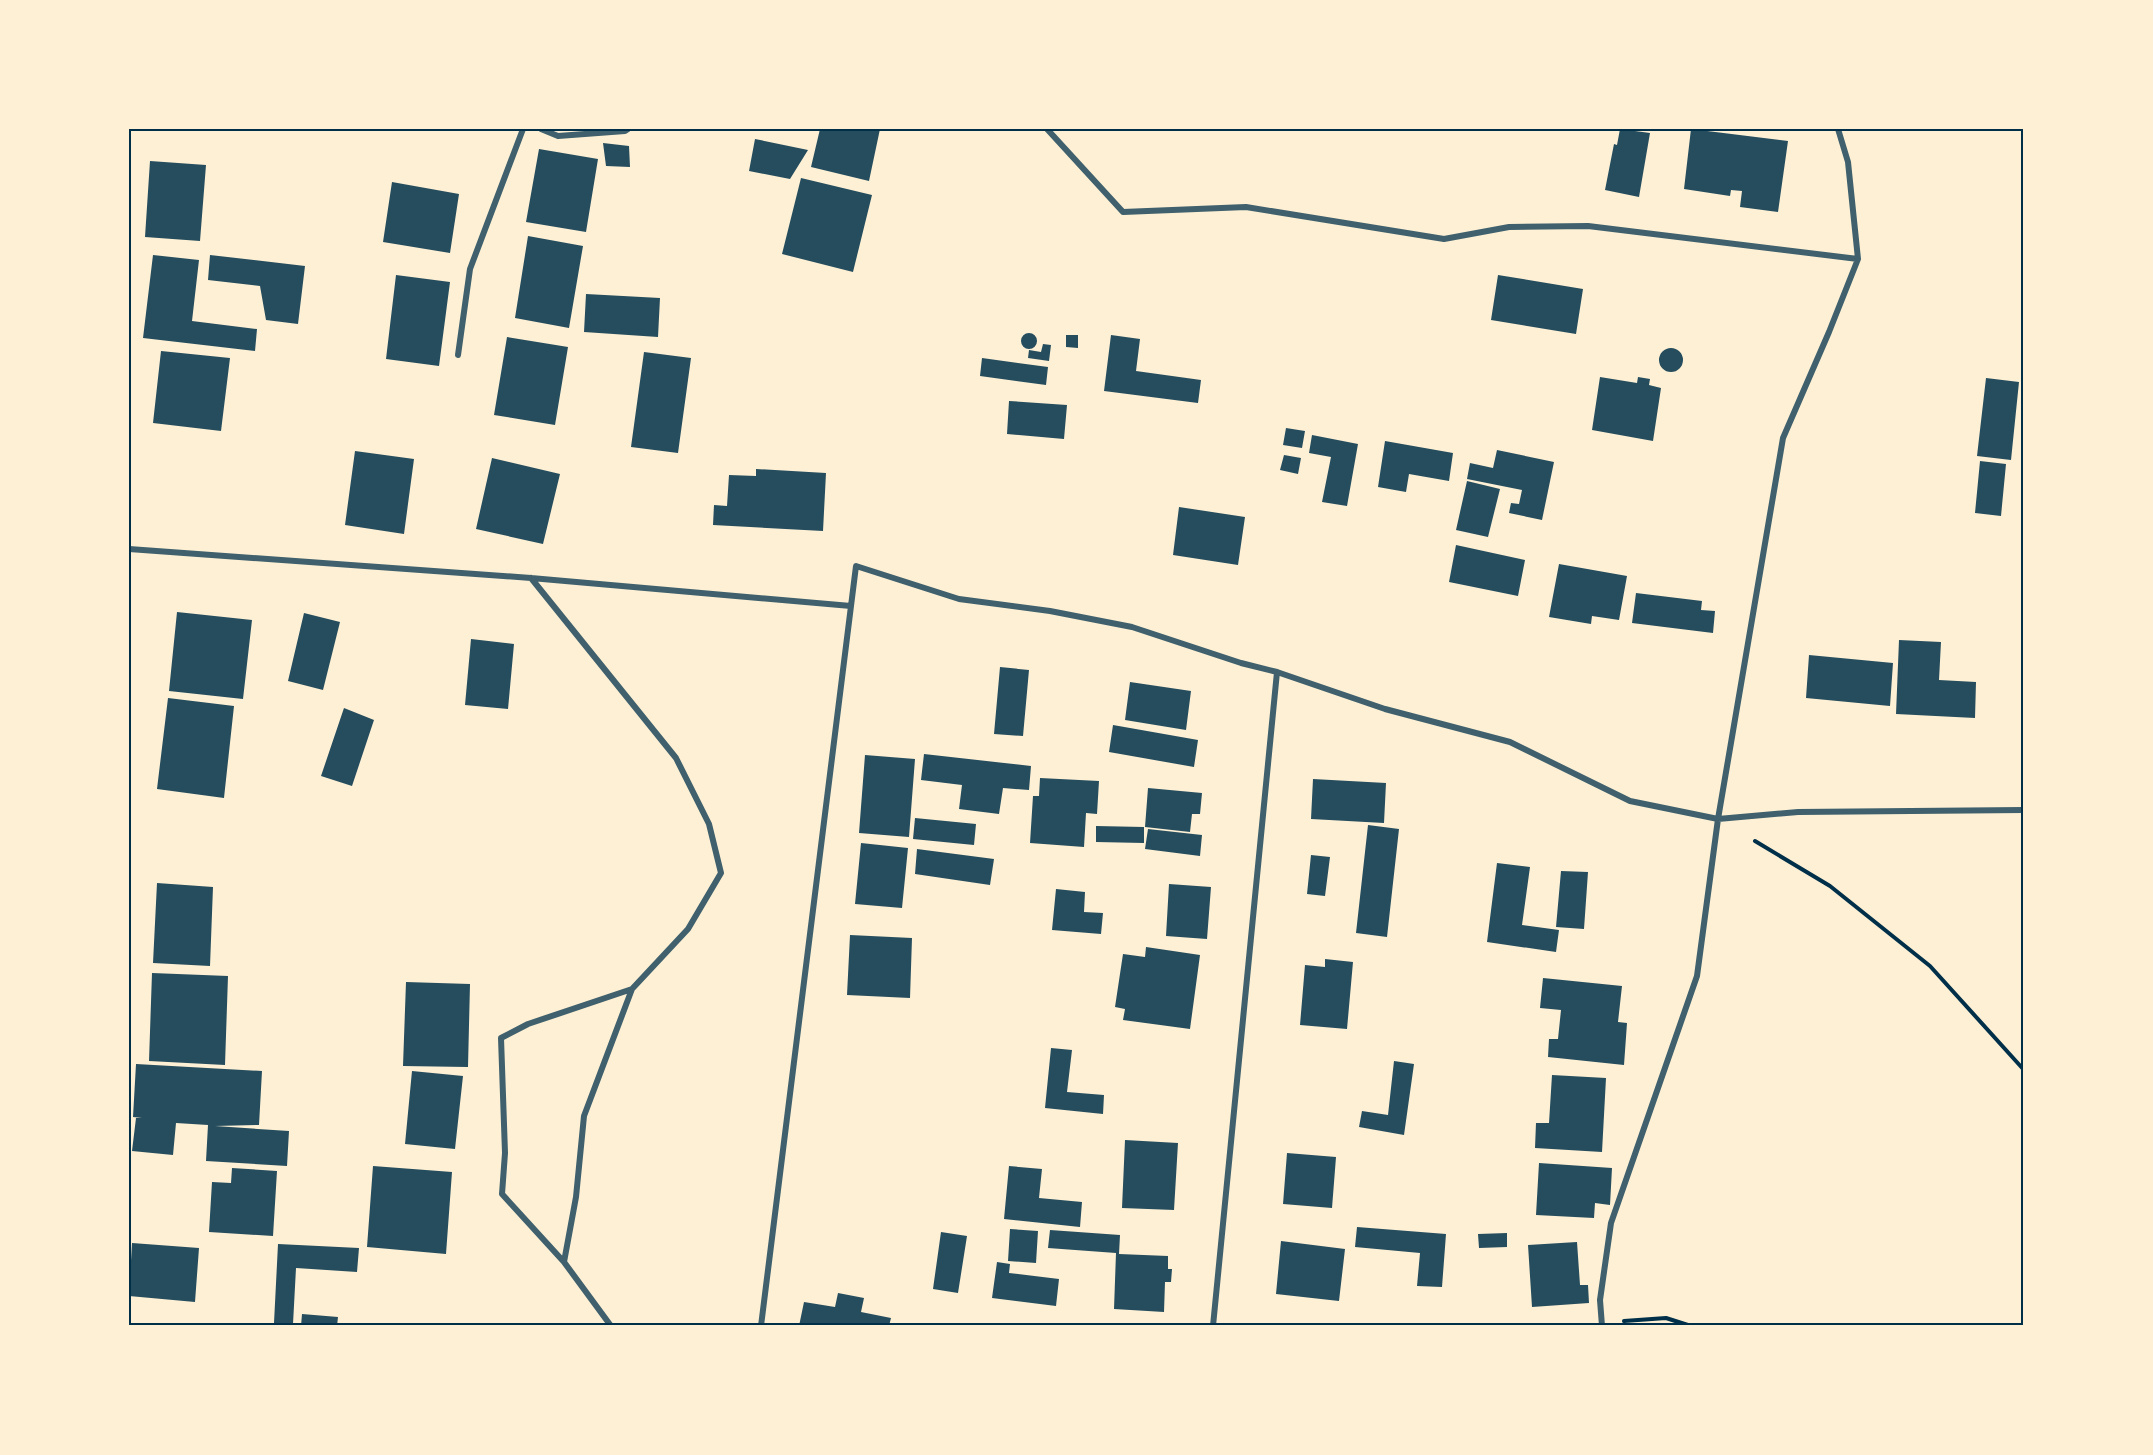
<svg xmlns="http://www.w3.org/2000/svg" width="2153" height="1455" viewBox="0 0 2153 1455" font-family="'Fira Sans Condensed',sans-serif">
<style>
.building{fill:#264d5e}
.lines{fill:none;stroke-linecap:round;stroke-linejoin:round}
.path{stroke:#003049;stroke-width:4}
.minor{stroke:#3f606c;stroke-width:6}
.neatline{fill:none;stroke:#003049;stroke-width:2}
</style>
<rect width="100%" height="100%" fill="#fdf0d5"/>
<!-- building -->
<path class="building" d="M820 129H880L869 181 811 167Z
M1620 129 1650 133 1639 197 1605 190 1614 144 1617 145Z
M1691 129 1788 141 1778 212 1740 207 1742 191 1731 190 1730 196 1684 189Z
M755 139 808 150 790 179 749 171Z
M603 143 629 146 630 167 606 166Z
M539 149 598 159 586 232 526 222Z
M150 161 206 165 200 241 145 237Z
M801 178 872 195 853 272 782 254Z
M392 182 459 194 450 253 383 242Z
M528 236 583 246 569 328 515 318Z
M153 255 199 260 192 321 257 329 255 351 143 338Z
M210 255 305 266 298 324 266 320 260 286 208 280Z
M396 275 450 282 439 366 386 359Z
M1498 275 1583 289 1576 334 1491 320Z
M586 294 660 298 658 337 584 332Z
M1021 341a8 8 0 1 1 16 0a8 8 0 1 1-16 0Z
M1066 335H1078V348L1066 347Z
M1111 335 1140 339 1136 371 1201 380 1198 403 1104 391Z
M507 337 568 347 555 425 494 415Z
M1043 344 1051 345 1049 361 1028 358 1029 350 1041 352Z
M1659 360a12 12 0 1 1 24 0a12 12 0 1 1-24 0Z
M161 351 230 358 221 431 153 423Z
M644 352 691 358 678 453 631 447Z
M982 358 1048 367 1046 385 980 376Z
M1600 377 1637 383 1638 377 1650 379 1649 385 1661 388 1653 441 1592 430Z
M1986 378 2019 382 2011 460 1977 456Z
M1009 401 1067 405 1064 439 1007 434Z
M1286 428 1305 431 1302 448 1283 445Z
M1312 435 1358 444 1347 506 1322 502 1331 457 1309 453Z
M1385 441 1453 453 1449 481 1409 474 1406 492 1378 487Z
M1497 450 1554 462 1542 520 1509 513 1511 503 1519 504 1522 490 1467 479 1470 463 1493 468Z
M355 451 414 459 404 534 345 525Z
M1284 455 1301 458 1298 474 1280 470Z
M492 458 560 474 543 544 476 529Z
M1980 461 2006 464 2001 516 1975 513Z
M756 469 826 473 823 531 713 525 714 505 727 506 729 475 756 476Z
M1467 481 1500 489 1488 537 1456 530Z
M1179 507 1245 517 1238 565 1173 555Z
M1456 545 1525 560 1518 596 1449 582Z
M1559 564 1627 576 1619 620 1592 616 1591 624 1549 617Z
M1636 593 1702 601 1701 610 1715 611 1713 633 1632 623Z
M177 612 252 620 243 699 169 691Z
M304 613 340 622 323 690 288 681Z
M471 639 514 644 508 709 465 705Z
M1899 640 1941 642 1939 680 1976 682 1975 718 1896 714Z
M1809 655 1893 663 1890 706 1806 698Z
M1000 667 1029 670 1023 736 994 734Z
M1130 682 1191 691 1186 730 1125 720Z
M168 698 234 706 224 798 157 789Z
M344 708 374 720 352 786 321 776Z
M1113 725 1198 740 1194 767 1109 752Z
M924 754 1031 766 1029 790 1003 788 999 814 959 809 962 785 921 780Z
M865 755 915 759 909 837 859 833Z
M1040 778 1099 781 1097 814 1086 813 1084 847 1030 843 1033 796H1039Z
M1313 779 1386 783 1384 823 1311 819Z
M1148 788 1202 793 1200 814H1192L1190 832 1145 827Z
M915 818 976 824 974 845 913 839Z
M1368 825 1399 829 1387 937 1356 933Z
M1096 826 1144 827V843L1096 842Z
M1148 829 1202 835 1200 856 1145 849Z
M861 843 908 848 902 908 855 904Z
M917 849 994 859 990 885 915 874Z
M1311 855 1330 857 1325 896 1307 894Z
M1497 863 1530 867 1522 925 1559 930 1556 952 1487 942Z
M1561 871 1588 872 1584 929 1556 927Z
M157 883 213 887 210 966 153 963Z
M1169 884 1211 887 1207 939 1166 936Z
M1056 889 1085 892 1084 912 1103 913 1101 934 1052 930Z
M850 935 912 938 910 998 847 995Z
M1146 947 1200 955 1190 1029 1123 1020 1125 1009 1115 1007 1123 954 1145 957Z
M1325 959 1353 962 1347 1029 1300 1025 1305 965 1325 967Z
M152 973 228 976 225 1065 149 1061Z
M1543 978 1622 986 1618 1022 1627 1023 1624 1065 1548 1057 1549 1039H1558L1561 1010 1540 1008Z
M406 982 470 984 468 1067 403 1066Z
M1051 1048 1072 1050 1067 1092 1104 1095 1103 1114 1045 1108Z
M1394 1061 1414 1064 1404 1135 1359 1127 1362 1111 1388 1115Z
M136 1064 262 1071 259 1125 215 1126 289 1131 287 1166 206 1161 208 1125 176 1123 173 1155 132 1151 136 1118H142L133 1117Z
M412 1071 463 1076 455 1149 405 1144Z
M1552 1075 1606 1078 1602 1152 1535 1148 1536 1123H1549Z
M1125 1140 1178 1143 1174 1210 1122 1208Z
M1287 1153 1336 1157 1332 1208 1283 1204Z
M1539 1163 1612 1168 1610 1205 1595 1203 1594 1218 1536 1215Z
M373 1166 452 1172 446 1254 367 1247Z
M1009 1166 1042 1169 1039 1198 1082 1202 1080 1227 1004 1219Z
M232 1168 277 1171 273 1236 209 1232 212 1182 231 1183Z
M1357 1227 1446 1234 1442 1287 1417 1286 1420 1253 1355 1247Z
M1010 1229 1038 1231 1036 1263 1008 1261Z
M1050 1230 1120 1235 1119 1254 1168 1256V1269H1172L1171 1282H1165L1164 1312 1114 1309 1116 1253 1048 1248Z
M941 1232 967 1236 958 1293 933 1289Z
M1507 1233V1247L1479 1248 1478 1234Z
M1281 1241 1345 1249 1339 1301 1276 1294Z
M1577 1242 1580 1285H1588L1589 1303 1532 1307 1528 1245Z
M132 1243 199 1248 195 1302 129 1296Z
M278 1244 359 1248 357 1272 296 1268 293 1324 274 1323Z
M997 1262 1010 1264 1009 1273 1059 1279 1056 1306 992 1298Z
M838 1293 864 1298 861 1312 891 1318 889 1326H799L804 1302 835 1307Z
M302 1314 338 1317 337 1326H301Z"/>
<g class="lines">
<!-- path -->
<path class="path" d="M1755 841 1830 886 1930 966 2024 1070
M1624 1321 1666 1318 1691 1326"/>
<!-- minor -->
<path class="minor" d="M541 129 558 136 625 131 628 129
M1047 129 1123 212 1246 207 1444 239 1509 227 1588 226 1858 259
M458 355 470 269 523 129
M129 549 531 578 851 606
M531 578 676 758 709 824 721 873 688 929 632 989 584 1116 576 1197 564 1262 611 1326
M564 1262 502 1194 505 1153 501 1038 528 1024 632 989
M761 1326 856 566 959 599 1050 611 1132 627 1241 663 1277 672 1385 709 1510 742 1630 801 1718 819 1798 812 2024 810
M1213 1326 1277 672
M1602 1326 1600 1300 1611 1223 1697 976 1718 819 1783 438 1829 332 1858 259 1848 162 1838 129"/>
</g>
<!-- border -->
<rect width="2153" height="1455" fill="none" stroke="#fdf0d5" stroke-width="261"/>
<rect x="130" y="130" width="1892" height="1194" class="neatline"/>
</svg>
